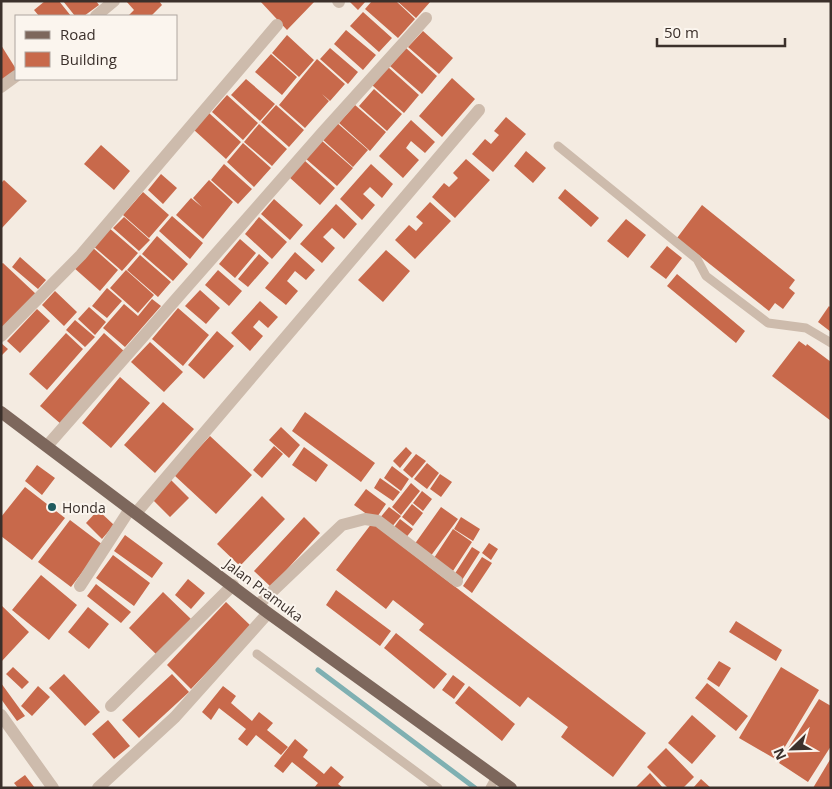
<svg xmlns="http://www.w3.org/2000/svg" width="832" height="789" viewBox="0 0 832 789" font-family="'Open Sans',sans-serif">
<style>
.lines{fill:none;stroke-linecap:round;stroke-linejoin:round}
.stream{stroke:#7fb0b2;stroke-width:5}
.building{fill:#c8694b}
.lane{stroke:#cdbbac;stroke-width:9}
.street{stroke:#cdbbac;stroke-width:12}
.primary{stroke:#7d675c;stroke-width:12}
.poi-dot{fill:#1f5a5e;stroke:#fbf5ee;stroke-width:2}
.labels{text-anchor:middle;dominant-baseline:central;stroke-width:4;stroke-linejoin:round;paint-order:stroke}
.poi-label{font-size:14px;fill:#3b302b;stroke:#fbf5ee;text-anchor:start}
.street-label{font-size:14px;fill:#3b302b;stroke:#fbf5ee}
</style>
<rect width="100%" height="100%" fill="#f4ebe1"/>
<g class="lines">
<!-- stream -->
<path class="stream" d="M318 670 475 788"/>
</g>
<!-- building -->
<path class="building" d="M45 1H59L71 16H39L34 10Z
M63 1H96L99 5 84 16H75Z
M126 1H159L162 5 151 16H128L134 10Z
M260 1H315L287 30Z
M349 1H366L358 10Z
M372 1H396L415 19 398 38 365 9Z
M397 1H431L416 18Z
M363 12 392 38 379 52 350 26Z
M346 30 376 55 363 70 334 44Z
M423 31 453 58 439 74 408 47Z
M287 35 314 60 299 77 272 53Z
M1 45 16 69V75L1 84Z
M330 48 358 72 348 84 320 59Z
M406 48 437 76 422 94 390 66Z
M271 54 297 77 282 95 255 72Z
M317 59 345 84 330 101 322 94 329 101 305 128 279 105Z
M388 67 419 95 404 113 372 85Z
M452 78 475 99 442 137 419 116Z
M246 79 275 104 260 121 231 95Z
M374 89 402 114 387 131 359 106Z
M227 95 258 123 243 140 212 112Z
M276 105 304 130 289 147 261 122Z
M355 105 386 132 370 151 339 123Z
M209 113 241 142 226 159 194 130Z
M506 117 526 134 493 172 472 154 485 139 491 144 499 135 494 131Z
M411 120 435 142 425 153 411 141 406 148 419 160 403 178 379 156Z
M336 122 368 150 353 167 322 139Z
M259 124 287 149 272 166 244 142Z
M321 140 353 168 337 186 305 158Z
M243 143 271 168 254 187 227 162Z
M101 145 130 171 114 190 84 164Z
M526 151 546 168 533 183 514 166Z
M466 159 490 180 455 218 432 197 444 183 449 187 458 178 453 173Z
M304 160 335 188 320 205 289 177Z
M224 164 252 189 238 204 211 180Z
M371 164 393 184 382 198 370 187 363 194 375 205 362 220 340 199Z
M161 174 177 188 163 204 148 190Z
M4 180 27 201 1 229V183Z
M209 180 233 202 203 239 176 215 191 198 202 207 193 198Z
M565 189 599 218 591 227 558 198Z
M143 192 169 215 149 238 123 215Z
M274 199 303 225 290 240 261 214Z
M430 202 451 221 415 259 395 240 409 225 416 231 423 223 416 217Z
M336 204 357 224 344 239 332 228 323 237 335 248 322 263 300 244Z
M702 205 795 280 789 288 795 293 783 309 775 303 769 311 677 238Z
M172 216 203 243 190 259 159 231Z
M124 217 150 240 139 251 113 228Z
M259 217 287 242 272 259 245 234Z
M626 219 646 235 628 258 607 241Z
M108 227 138 253 122 271 92 245Z
M157 236 188 264 173 281 142 254Z
M240 239 256 253 235 278 219 264Z
M667 246 682 258 666 279 650 267Z
M92 247 118 270 100 291 73 267Z
M386 250 410 271 383 302 358 280Z
M295 252 315 270 306 280 295 271 287 281 298 291 286 305 265 288Z
M259 254 269 263 248 287 238 279Z
M140 255 171 282 158 297 127 270Z
M20 257 46 280 38 289 12 267Z
M3 263 37 295 1 333V264Z
M126 270 154 295 138 313 110 288Z
M218 270 242 291 229 306 205 285Z
M677 274 745 331 736 343 667 286Z
M107 288 122 301 107 318 92 306Z
M200 290 220 308 206 324 185 306Z
M55 291 77 312 64 326 42 305Z
M152 299 161 306 125 347 103 328 124 304 138 316Z
M260 301 278 317 268 328 259 320 253 327 263 336 250 351 231 333Z
M829 306 831 308V332L818 322Z
M89 307 106 322 95 335 78 319Z
M178 308 209 335 183 366 152 339Z
M37 309 50 321 20 353 7 341Z
M75 320 95 337 85 347 66 330Z
M217 331 234 346 204 379 188 365Z
M66 333 83 349 47 390 29 374Z
M104 333 125 352 61 424 40 406Z
M799 341 806 346 807 344 831 362V421L772 376Z
M150 342 183 372 164 392 131 362Z
M1 343 8 349 1 356Z
M120 377 150 403 111 448 82 423Z
M163 402 194 429 155 473 124 445Z
M305 412 375 463 361 482 292 431Z
M281 427 300 445 289 458 269 440Z
M210 436 252 475 216 514 174 475Z
M274 446 283 454 262 478 253 470Z
M304 447 328 465 316 482 292 465Z
M406 447 412 453 400 468 393 461Z
M416 454 426 461 412 478 403 470Z
M427 463 439 473 427 489 414 479Z
M37 465 55 478 42 495 25 481Z
M392 466 409 479 401 491 384 478Z
M440 474 452 482 441 497 430 489Z
M380 478 400 492 393 501 374 488Z
M171 480 189 498 170 517 152 499Z
M411 483 420 491 401 515 392 507Z
M25 487 65 518 32 560 1 536V517Z
M366 489 386 504 375 520 354 505Z
M422 491 432 499 423 511 413 503Z
M262 496 285 519 240 566 217 544Z
M412 504 423 513 413 526 402 517Z
M389 507 401 516 390 529 379 519Z
M441 507 458 519 430 557 414 545Z
M98 510 114 525 102 539 86 523Z
M304 517 320 533 271 587 254 571Z
M461 517 480 529 473 541 454 529Z
M400 519 413 529 404 540 392 530Z
M70 520 103 545 71 587 38 562Z
M372 523 646 733 613 777 561 737 568 727 528 697 520 707 419 630 424 624 393 600 386 609 336 570Z
M453 529 472 542 453 571 434 558Z
M125 535 163 563 152 578 114 551Z
M489 543 498 549 491 560 482 553Z
M472 547 480 552 462 580 454 575Z
M113 555 150 583 134 606 96 578Z
M482 557 492 563 472 593 463 586Z
M41 575 77 605 49 640 12 610Z
M188 579 205 593 191 609 175 595Z
M96 584 131 612 121 623 87 596Z
M336 590 391 631 380 646 326 605Z
M163 592 191 619 157 655 129 628Z
M226 602 251 626 191 689 167 665Z
M1 605 29 632 1 662Z
M88 607 109 624 89 649 68 632Z
M736 621 782 650 776 661 729 632Z
M396 633 447 674 434 689 384 648Z
M719 661 731 668 719 687 707 679Z
M13 667 29 682 22 689 6 674Z
M781 667 819 690 777 760 739 738Z
M64 674 100 712 85 726 49 688Z
M172 674 189 692 139 738 122 720Z
M453 675 465 684 454 699 442 690Z
M1 683 25 716 17 721 1 699Z
M707 683 748 716 736 731 695 698Z
M38 686 50 697 32 716 21 706Z
M223 686 236 696 231 703 252 721 259 712 273 723 267 730 288 747 281 755 256 735 247 746 238 739 246 729 219 708 211 720 202 712Z
M469 686 515 724 502 741 455 703Z
M819 699 831 706V746L808 782 779 763Z
M692 715 716 736 692 764 668 743Z
M108 720 130 746 114 759 92 734Z
M295 739 308 750 303 757 324 774 331 766 344 777 338 784 343 788H314L318 783 292 762 283 773 274 766Z
M666 748 694 777 683 788H668L647 767Z
M831 758V788H813Z
M650 773 663 788H635Z
M25 775 35 788H18L14 783Z
M701 779 711 788H693Z"/>
<g class="lines">
<!-- lane -->
<path class="lane" d="M558 146 697 259 706 276 768 323 806 328 831 343
M257 654 438 788
M490 788 496 777"/>
<!-- street -->
<path class="street" d="M338 1 339 2
M96 16 114 1
M1 87 16 76
M1 336 81 255 277 25
M47 446 323 132 426 18
M136 513 479 110
M80 586 130 509
M258 605 342 525 365 519 378 521 457 581
M111 706 233 585
M1 715 53 788
M98 788 175 717 268 613"/>
<!-- primary -->
<path class="primary" d="M1 412 268 613 511 788"/>
</g>
<!-- markers -->
<circle class="poi-dot" cx="52" cy="507" r="5"/>
<g class="labels">
<!-- poi labels -->
<g class="poi-label">
<text x="62" y="507">Honda</text>
</g>
<!-- street labels -->
<g class="street-label">
<text transform="translate(264 590) rotate(37)">Jalan Pramuka</text>
</g>
</g>
<!-- border -->
<rect width="832" height="789" fill="none" stroke="#3b302b" stroke-width="5"/>
<!-- legend -->
<rect x="15" y="15" width="162" height="65" fill="#fbf5ee" stroke="#aea6a0"/>
<rect x="25" y="31" width="25" height="8" fill="#7d675c" stroke="#aea6a0"/>
<text x="60" y="40" font-size="15" fill="#3b302b">Road</text>
<rect x="25" y="52" width="25" height="15" fill="#c8694b" stroke="#aea6a0"/>
<text x="60" y="65" font-size="15" fill="#3b302b">Building</text>
<!-- north arrow -->
<g transform="translate(792 749) rotate(247)" stroke="#fbf5ee" stroke-width="4" paint-order="stroke">
<path d="M0-4L9 19L0 12L-9 19Z" fill="#3b302b"/>
<text y="-8" font-size="14" font-weight="bold" text-anchor="middle" fill="#3b302b">N</text>
</g>
<!-- scale -->
<path d="M657 38v8h128v-8" fill="none" stroke="#3b302b" stroke-width="2.5"/>
<text x="664" y="38" font-size="15" fill="#3b302b" stroke="#fbf5ee" stroke-width="4" paint-order="stroke">50 m</text>
</svg>
